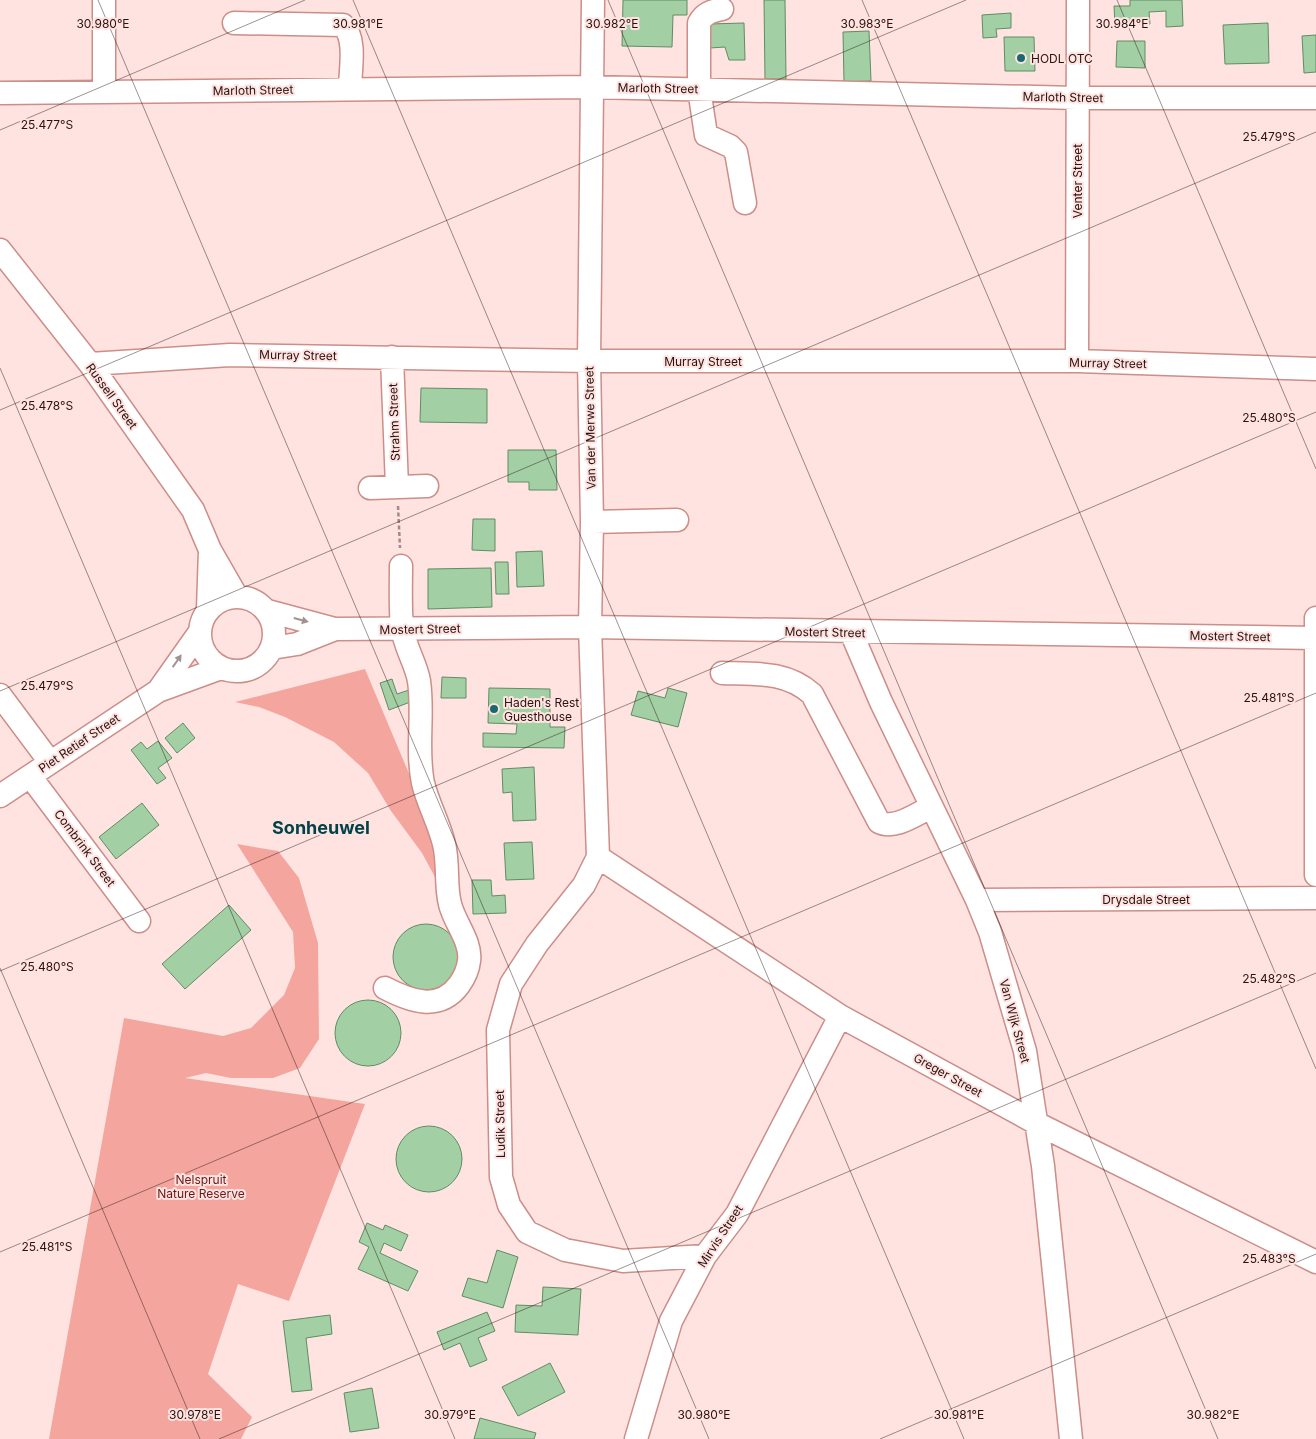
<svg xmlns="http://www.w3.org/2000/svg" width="1316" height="1439" viewBox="0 0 1316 1439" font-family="Inter,sans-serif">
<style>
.green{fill:#f4a69e}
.building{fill:#a2cfa3;stroke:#628c63}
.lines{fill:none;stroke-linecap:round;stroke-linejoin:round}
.minor-casing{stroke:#cc8e88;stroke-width:25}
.path{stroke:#a38a87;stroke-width:2.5;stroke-dasharray:4 2.5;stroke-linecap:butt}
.minor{stroke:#fff;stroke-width:22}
.oneway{fill:#9f9493}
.ticks{fill:none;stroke:#291210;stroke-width:1;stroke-opacity:0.45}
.poi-dot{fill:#1c6870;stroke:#fee3e0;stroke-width:2}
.labels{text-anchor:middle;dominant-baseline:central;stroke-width:4;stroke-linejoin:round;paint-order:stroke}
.poi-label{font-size:12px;fill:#291210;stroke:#fee3e0;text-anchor:start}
.street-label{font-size:12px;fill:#291210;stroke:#fee3e0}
.park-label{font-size:12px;fill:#6b1818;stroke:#fee3e0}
.district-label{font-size:18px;font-weight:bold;fill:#004248;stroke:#fee3e0}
.ticks-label{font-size:12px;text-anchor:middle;fill:#291210;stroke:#fee3e0;stroke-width:4;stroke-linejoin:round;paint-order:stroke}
</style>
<rect width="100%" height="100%" fill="#fee3e0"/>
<!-- green -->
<path class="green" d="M365 669 447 864 449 903 422 853 391 811 368 773 334 742 285 717 259 707 235 702Z
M237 844 278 851 299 878 318 943 319 1039 300 1068 273 1078H231L206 1073 185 1078 365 1104 289 1301 238 1284 208 1374 252 1417 241 1439H49L124 1018 223 1036 251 1028 284 995 295 968 293 932Z"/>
<!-- building -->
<path class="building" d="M623 0H687V15H673L672 47 622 46Z
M764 0H785L786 79H765Z
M1130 0H1182L1183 26 1166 27V11L1149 12 1150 24 1115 25 1114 6H1130Z
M1011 13V28L996 29 997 37 983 38 982 15Z
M744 23 745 60H729L725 47 710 48 709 24Z
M1268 23 1269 63 1225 64 1223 25Z
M869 31 871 81 844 82 843 32Z
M1316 35V72L1304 73 1302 36Z
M1004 37H1034L1035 71H1005Z
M1117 41H1145V68L1116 67Z
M421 388 487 389V423L420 422Z
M508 450H556L557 490H529V482H508Z
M473 519H495V551L472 550Z
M542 551 544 586 517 587 516 552Z
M495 562H508L509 594H496Z
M491 568 492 607 428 609V569Z
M442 677 466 678V698H441Z
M392 679 397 694 409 690 413 701 389 710 380 683Z
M489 688 550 689V727H565L564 748 483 747V733L516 734 517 724 488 723Z
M668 688 687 693 678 727 631 715 638 691 665 698Z
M183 723 195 738 177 753 165 738Z
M158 741 172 758 158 768 166 778 157 784 131 750 141 742 147 749Z
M534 767 536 820 513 821 512 792 503 793 502 769Z
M142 803 159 825 116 859 99 837Z
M532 842 534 879 506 880 504 843Z
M472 880H491L492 896 505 895 506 913 473 914Z
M229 905 251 930 185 989 162 964Z
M393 957a33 33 0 1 1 66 0a33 33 0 1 1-66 0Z
M335 1033a33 33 0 1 1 66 0a33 33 0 1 1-66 0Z
M396 1159a33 33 0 1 1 66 0a33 33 0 1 1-66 0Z
M367 1223 383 1230 385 1225 408 1235 401 1251 384 1243 380 1253 418 1271 408 1291 358 1269 369 1247 359 1242Z
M497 1250 518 1257 503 1308 462 1296 468 1278 487 1283Z
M543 1287 581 1289 578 1335 515 1332 516 1305 542 1306Z
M487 1312 495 1331 478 1338 487 1360 470 1367 460 1343 444 1350 437 1332Z
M330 1315 332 1334 306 1338 312 1390 292 1392 283 1321Z
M550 1363 565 1392 518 1416 502 1387Z
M372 1388 379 1428 350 1432 344 1393Z
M480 1418 536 1433 534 1439H474Z"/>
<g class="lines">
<defs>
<path id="minor" d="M593 0 589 361 592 522 590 627 598 857 584 885 537 944 511 984 498 1030 501 1177 509 1205 527 1232 565 1250 623 1261 705 1256
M722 9C712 11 704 13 699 23V89L706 135 730 146 736 152 745 203
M234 23 343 25C357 39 350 70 350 89
M104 91V0
M0 93 592 87 1077 98H1316
M0 250 90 364 193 510 210 550 237 597
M392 357 397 487
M1077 361 1078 0
M90 364 230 355 589 361H1077L1316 369
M370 488 427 486
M592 522 677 520
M200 634a37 37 0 1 1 74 0a37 37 0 1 1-74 0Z
M208 609 210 550
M268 611 335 629 590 627 1316 638
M1316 618V875
M851 632 881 702 977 900 990 932 1025 1051 1043 1166 1071 1439
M272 648 297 644 335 629
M722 673C756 674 786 671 812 694L879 822C895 830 916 814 931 807
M158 691 199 633
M0 695 50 762
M30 776 139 921
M0 796 158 691 221 668
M598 857 840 1016 1038 1124 1316 1262
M977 900 1316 898
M385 988C410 1001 439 1012 459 985 464 978 468 970 469 961 472 942 454 922 450 904 445 885 449 864 444 844 439 823 428 804 423 783 416 749 424 715 419 681 416 663 404 646 402 627 400 607 401 586 401 566
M636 1439 671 1321 705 1256 737 1214 840 1016"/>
</defs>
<!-- minor casing -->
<use href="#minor" class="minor-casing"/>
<!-- path -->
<path class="path" d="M398 506 400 548"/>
<!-- minor -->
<use href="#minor" class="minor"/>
</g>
<!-- one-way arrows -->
<defs><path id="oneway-solid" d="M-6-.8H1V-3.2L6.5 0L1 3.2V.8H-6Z" transform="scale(1.25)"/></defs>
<g class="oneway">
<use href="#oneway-solid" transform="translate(301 620) rotate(15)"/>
<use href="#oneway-solid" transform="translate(177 661) rotate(-55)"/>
</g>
<!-- ticks -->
<path class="ticks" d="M98 0 709 1439M353 0 964 1439M608 0 1218 1439M862 0 1316 1069M1117 0 1316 469M0 130 305 0M0 368 455 1439M0 410 966 0M0 691 1316 132M0 968 200 1439M0 971 1316 412M0 1252 1316 693M219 1439 1316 973M880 1439 1316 1254"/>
<!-- markers -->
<g class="poi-dot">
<circle cx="1021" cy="58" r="5"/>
<circle cx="494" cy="709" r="5"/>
</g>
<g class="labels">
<!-- poi labels -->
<g class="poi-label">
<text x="1031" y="58">HODL OTC</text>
<text x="504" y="702">Haden's Rest<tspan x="504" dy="14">Guesthouse</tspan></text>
</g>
<!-- street labels -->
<g class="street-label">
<text transform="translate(658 88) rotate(1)">Marloth Street</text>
<text transform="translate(253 90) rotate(-1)">Marloth Street</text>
<text transform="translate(1063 97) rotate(1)">Marloth Street</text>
<text transform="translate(1077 181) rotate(-90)">Venter Street</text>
<text transform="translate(298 355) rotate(1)">Murray Street</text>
<text x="703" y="361">Murray Street</text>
<text transform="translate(1108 363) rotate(1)">Murray Street</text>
<text transform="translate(112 396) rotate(54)">Russell Street</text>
<text transform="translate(394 422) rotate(-92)">Strahm Street</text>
<text transform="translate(590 428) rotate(-91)">Van der Merwe Street</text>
<text transform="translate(420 629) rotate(-1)">Mostert Street</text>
<text transform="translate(825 632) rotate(1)">Mostert Street</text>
<text transform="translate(1230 636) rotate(1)">Mostert Street</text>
<text transform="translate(79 743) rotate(-34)">Piet Retief Street</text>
<text transform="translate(85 848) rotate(53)">Combrink Street</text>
<text x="1146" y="899">Drysdale Street</text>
<text transform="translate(1015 1021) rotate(75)">Van Wijk Street</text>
<text transform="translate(948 1075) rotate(29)">Greger Street</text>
<text transform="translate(500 1124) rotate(-91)">Ludik Street</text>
<text transform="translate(720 1236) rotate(-57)">Mirvis Street</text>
</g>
<!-- park labels -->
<g class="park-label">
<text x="201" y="1179">Nelspruit<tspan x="201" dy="14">Nature Reserve</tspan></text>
</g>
<!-- district labels -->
<g class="district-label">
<text x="321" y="827">Sonheuwel</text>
</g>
</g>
<g class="ticks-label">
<text x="103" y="28">30.980°E</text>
<text x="358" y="28">30.981°E</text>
<text x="612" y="28">30.982°E</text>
<text x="867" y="28">30.983°E</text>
<text x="1122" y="28">30.984°E</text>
<text x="47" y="129">25.477°S</text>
<text x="1269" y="141">25.479°S</text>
<text x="47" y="410">25.478°S</text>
<text x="1269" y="422">25.480°S</text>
<text x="47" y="690">25.479°S</text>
<text x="1269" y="702">25.481°S</text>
<text x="47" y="971">25.480°S</text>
<text x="1269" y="983">25.482°S</text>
<text x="47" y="1251">25.481°S</text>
<text x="1269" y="1263">25.483°S</text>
<text x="195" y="1419">30.978°E</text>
<text x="450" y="1419">30.979°E</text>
<text x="704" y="1419">30.980°E</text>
<text x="959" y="1419">30.981°E</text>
<text x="1213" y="1419">30.982°E</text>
</g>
</svg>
